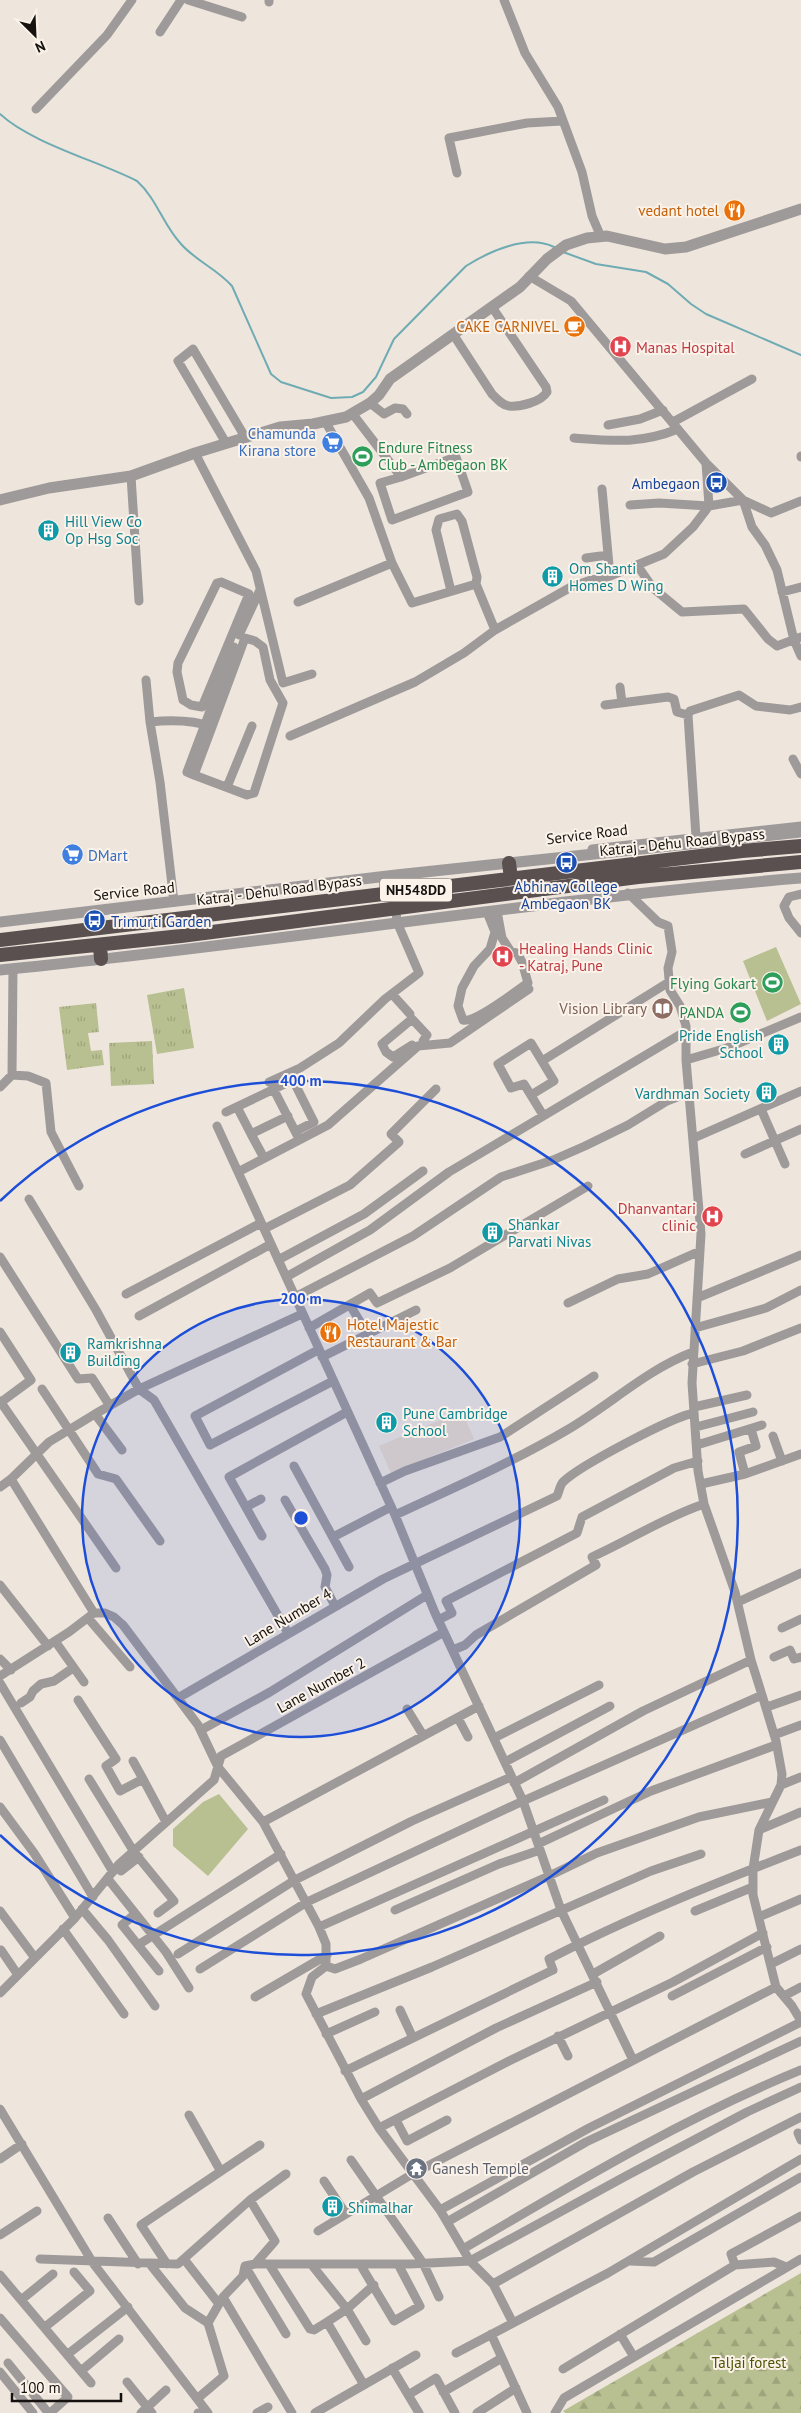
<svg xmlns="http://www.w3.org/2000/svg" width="801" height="2413" viewBox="0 0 801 2413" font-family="'PT Sans',sans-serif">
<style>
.built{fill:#e6d9cb}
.grass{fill:url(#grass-tufts)}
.forest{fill:url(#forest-firs)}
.green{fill:#b8bf90}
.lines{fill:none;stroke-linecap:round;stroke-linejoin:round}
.stream{stroke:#6fabb3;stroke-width:2}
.minor{stroke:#9f9a9a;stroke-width:9}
.tertiary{stroke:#9f9a9a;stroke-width:11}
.trunk{stroke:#5a5050;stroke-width:14}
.ring{fill:none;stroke:#1d4ed8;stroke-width:2.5}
.labels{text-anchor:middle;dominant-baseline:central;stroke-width:4;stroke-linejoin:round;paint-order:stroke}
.shield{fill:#fbf3ea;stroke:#5a5651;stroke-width:1}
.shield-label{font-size:14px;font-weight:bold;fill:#15120f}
.food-label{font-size:15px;fill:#c56008;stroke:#fbf3ea;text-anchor:end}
.health-label{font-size:15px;fill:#be3a42;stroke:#fbf3ea;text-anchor:start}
.shop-label{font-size:15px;fill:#366cbe;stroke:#fbf3ea;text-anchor:end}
.leisure-label{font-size:15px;fill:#27864d;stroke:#fbf3ea;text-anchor:end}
.transit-label{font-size:15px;fill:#164399;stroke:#fbf3ea;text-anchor:end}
.culture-label{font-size:15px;fill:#0d838f;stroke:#fbf3ea;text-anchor:start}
.street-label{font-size:15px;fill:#15120f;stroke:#fbf3ea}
.education-label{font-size:15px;fill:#785e54;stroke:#fbf3ea;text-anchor:end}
.worship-label{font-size:15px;fill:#5b616d;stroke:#fbf3ea;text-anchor:start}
.park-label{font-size:15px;fill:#4e5305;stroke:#fbf3ea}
.centre{fill:#1d4ed8;stroke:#fbf3ea;stroke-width:2.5}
.ring-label{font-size:15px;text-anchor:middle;font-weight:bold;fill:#1d4ed8;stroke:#fbf3ea;stroke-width:4;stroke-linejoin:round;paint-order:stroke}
</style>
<defs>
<pattern id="grass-tufts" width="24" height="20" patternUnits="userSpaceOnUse" patternTransform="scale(1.25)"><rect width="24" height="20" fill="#b8bf90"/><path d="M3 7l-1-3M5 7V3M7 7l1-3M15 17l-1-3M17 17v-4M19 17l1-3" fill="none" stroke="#9da37b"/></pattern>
<pattern id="forest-firs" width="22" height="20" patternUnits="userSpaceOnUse" patternTransform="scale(1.25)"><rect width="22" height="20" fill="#b8bf90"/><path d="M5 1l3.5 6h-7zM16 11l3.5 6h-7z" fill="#9da37b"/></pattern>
</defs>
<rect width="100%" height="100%" fill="#eee6dd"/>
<!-- built -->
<path class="built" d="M462 1411 474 1439 391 1473 379 1446Z"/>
<!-- grass -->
<path class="grass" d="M184 988 194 1048 157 1054 147 995Z
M96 1003 99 1032 88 1033 91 1051 102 1050 104 1065 67 1070 59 1007Z
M152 1041 154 1084 111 1086 109 1043Z"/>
<!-- forest -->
<path class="forest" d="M801 2273V2413H565L563 2411Z"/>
<!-- green -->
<path class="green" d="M776 947 801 1004 767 1021 743 961Z
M219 1794 248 1829 208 1876 173 1846V1829L203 1802Z"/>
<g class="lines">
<!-- stream -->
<path class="stream" d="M0 114C31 143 98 161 137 181 157 199 163 225 181 244 196 261 217 269 232 286L271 374 281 382 331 398 352 397 363 392 376 377 394 339 466 266C490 251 527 234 554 247
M563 252 596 264 646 272 668 284 691 304 706 314 801 355"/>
<!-- minor -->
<path class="minor" d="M188 0 242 17
M504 0 525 53 558 107 582 172 592 216 601 237
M269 2V0
M160 32 181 0
M36 109 107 35 132 0
M457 173 449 138 527 123 562 121
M529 276 571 301 706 463 743 500 752 527 765 545 777 570 794 640 801 656
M453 334 492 394C497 399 502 405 509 406 520 407 541 402 547 392L546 387 492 307
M370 403 384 414 395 408 403 409 407 414
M352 413 401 477 456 457 468 492 392 520 380 483 401 477
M673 422 752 379
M608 425 640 419 663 410
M574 438C613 441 641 444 678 429
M226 443 178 361 193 349 245 437
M195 453 256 571 283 683 312 674
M801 456V457
M131 476 139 601
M602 489 610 576
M630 505 659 503 709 506 743 500 771 513 801 501
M586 558 608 555
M392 563 412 603 476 584 477 577 462 521 457 514 439 519 436 530 451 591
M637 565 653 588 682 612 744 609 768 639 777 646 801 637
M221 582 249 594 202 707 191 705 183 700 177 672 178 663 217 583Z
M476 584 495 630
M782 592 801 587
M298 602 392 563 369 498 325 421
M239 635 260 590
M146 680 150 722 160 782 174 902
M620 687 622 703
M605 705 668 697 674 699 677 712 688 715
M150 722C170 720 193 720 212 727L194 775 247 795 254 793 283 703 270 680 263 647 255 641 245 638 212 727
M290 736 415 682 464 653 495 630 571 587 588 581 610 576 664 554 693 527 709 506 706 463
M793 759 801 774
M194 775 187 772 234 647
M227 787 252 726
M696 837 688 715 690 711 739 695 756 706 790 710 801 707
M592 849 801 826
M801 894 789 897 784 906 789 918 801 933
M487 912 495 932 490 949 474 966 462 988 458 1006 463 1020C476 1023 514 992 528 983L522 962 517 953 511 952 502 938 497 911
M392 994 410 1014
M412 1045 393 1057 386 1052 382 1044 412 1019 427 1035 423 1041 424 1044
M686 1060 727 1048 801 1017
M542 1061 669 982
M12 1075 13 969
M269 1082 300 1068 339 1043 385 999 419 973 397 922 396 910
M0 1087 12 1075 28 1076 46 1083 51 1132 79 1186
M274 1090 297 1135
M531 1095 554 1081 531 1043 498 1064 511 1088 524 1084 543 1115
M237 1107 251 1134 288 1116
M761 1109 785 1164
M226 1112 293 1080 314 1122 296 1131
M217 1126 395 1515C453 1488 511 1463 567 1430 610 1405 646 1370 693 1352
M251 1134 264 1158
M694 1138 801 1091
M745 1154 801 1129
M238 1172 328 1125 418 1046 450 1043 529 989
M29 1199 96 1310 139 1389 154 1400 288 1633
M264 1229 350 1185 399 1142 391 1134 436 1089
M0 1257 78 1379 92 1378 110 1406
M278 1260 364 1214 423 1171
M286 1277 370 1230 449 1172 686 1031
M126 1294 261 1223
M295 1297 413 1236 501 1177 553 1160 585 1146 628 1125 667 1101 690 1092
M697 1298 801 1255
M568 1303 618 1279 648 1274 700 1251
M350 1305 368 1335
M139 1316 271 1244
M309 1328 370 1293 377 1303 450 1268 588 1186
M695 1328 766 1308 801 1290
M0 1332 31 1380 1 1402
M318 1350 195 1416 210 1445 333 1381
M322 1357 416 1310
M692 1364 743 1351 801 1328
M42 1389 98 1474 116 1479 160 1541
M0 1401 116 1568
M694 1407 747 1395
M95 1414 122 1450
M696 1427 753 1412
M773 1436 782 1461
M697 1445 762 1425
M294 1466 349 1567
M745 1474 739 1452 756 1446 751 1429
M11 1479 94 1613
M380 1483 405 1471 500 1437 594 1376
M701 1484 745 1474 801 1454
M0 1487 11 1479 49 1442 95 1414 139 1389 302 1314
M285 1500 325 1569 327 1575 325 1587 335 1606
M246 1507 261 1499
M395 1515 435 1613 523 1801 762 1695 751 1660 735 1592 704 1504 698 1471 692 1383 701 1234 686 1060V1026L680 1006 670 990 668 968 672 952 668 926 658 922 628 893
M262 1536 229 1477 347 1412
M333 1537 391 1507
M0 1585 48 1646
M738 1602 801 1573
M88 1618 130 1667
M438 1620 452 1613 446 1601 577 1533 582 1517 674 1468 698 1461
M782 1628 801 1619
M55 1641 84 1682
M453 1650 465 1645 476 1635 596 1565 592 1557C630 1540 665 1517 704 1504
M774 1657 790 1650 794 1659 801 1657
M0 1659 11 1670
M0 1676 69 1632 94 1613H105L114 1617 123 1625 198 1725 218 1767 263 1822 319 1927 326 1944V1966L312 1977 306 1994 361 2099 379 2128 440 2210 470 2261 493 2284 513 2323
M0 1683 113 1872
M762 1695 776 1741 782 1774 781 1785 759 1830 753 1869V1895L776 1987 792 2006 801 2021
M178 1698 383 1579 557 1496C559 1492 560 1485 563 1482 579 1466 672 1417 694 1413
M78 1700 116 1759 106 1766 120 1791 143 1779 166 1822
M21 1703 30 1697 33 1691 41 1684 54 1681 73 1668
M767 1707 801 1695
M407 1709 423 1735
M458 1718 468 1737
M201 1730 270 1692 427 1595
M774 1735 801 1725
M494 1738 599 1685
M0 1740 93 1897
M133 1761 143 1779
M505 1762 610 1706
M89 1779 134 1852 174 1901 158 1913
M514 1783 643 1711 751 1660
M781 1785 801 1777
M0 1807 34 1853 75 1918
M263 1822 479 1706
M759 1830 801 1812
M538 1844 651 1791 776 1745
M121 1871 139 1857
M108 1879 166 1952 189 1988
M82 1909 108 1940 155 2006
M395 1910 499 1864 540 1850
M0 1911 35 1958
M695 1911 753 1887
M135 1914 122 1925 159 1971
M759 1917 801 1899
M319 1927 604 1800
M63 1929 124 2014
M138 1945 281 1854
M1 1950 18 1975
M178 1954 295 1880 412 1821 511 1777
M771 1964 801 1949
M326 1966 335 1969 361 1959 549 1876 597 1853 699 1817 772 1802
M200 1969 307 1902 523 1801 561 1910 633 2060
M593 1974 660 1936
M0 1993 75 1918 119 1864 214 1780 221 1756 444 1632
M672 1996 767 1947
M784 1996 801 1987
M255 1997 327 1955
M400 2010 413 2038
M316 2014 432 1967 651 1871 701 1854
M326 2034 375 2012
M558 2036 568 2056
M345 2071 553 1970 549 1959C630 1917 716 1883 801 1850
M361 2099 496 2028 597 1982
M0 2109 93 2263 208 2413
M189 2115 220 2170
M396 2120 407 2141 447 2120
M379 2128 509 2061 673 1982 763 1933
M798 2133 801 2140
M0 2159 22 2144
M351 2160 423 2263 439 2297
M324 2181 346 2214
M250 2200 275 2241 255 2264
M440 2210 589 2128 801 2022
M108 2218 138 2264
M447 2222 586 2142 801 2041
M318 2231 414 2173 776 1987
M0 2235 37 2211
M463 2249C572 2185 683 2118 801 2070
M40 2259 178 2264 250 2200 286 2174
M184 2259 219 2304
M630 2261 654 2262 801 2177
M149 2263 185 2308 208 2323
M167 2264 141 2225 260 2145
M269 2264 310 2329 314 2330 327 2322 364 2385
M311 2264 347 2309 366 2341
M360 2264 394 2321 420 2306 398 2264
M735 2265 731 2254 801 2216
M245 2266 255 2264H410L470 2261 626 2176 747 2112 801 2087
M245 2266 286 2334
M0 2275 91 2383
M493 2284 693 2172 801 2117
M223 2297 292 2413
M21 2300 53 2274
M0 2318 68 2397 50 2413
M327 2322 347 2309 374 2285
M45 2327 90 2291 74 2272
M491 2334 527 2413
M620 2334 634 2357
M456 2353 608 2273 801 2159
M68 2354 128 2307
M8 2363 46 2410
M392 2368 419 2413
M563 2369 735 2265 774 2262 786 2267
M81 2371 119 2339
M0 2372 33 2413
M127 2382 152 2413
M443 2392 502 2358
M408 2395 436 2378 455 2413
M198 2398 224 2376 208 2323 223 2297 243 2276 245 2266
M141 2413 166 2390
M198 2413H199
M257 2413 268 2407
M315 2413 416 2355
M477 2413 516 2388
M555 2413 564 2398 801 2259"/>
<!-- tertiary -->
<path class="tertiary" d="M0 500 49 488 131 476 195 453 280 427 313 424 346 417 370 403 379 395 390 379 520 287 547 259 566 245 587 238 607 236 665 249 686 247 801 209
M0 922 396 875 801 832
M0 970C268 944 533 900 801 878"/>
<!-- trunk -->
<path class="trunk" d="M509 863 511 878
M0 940 742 851 801 846
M100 945 101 959
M0 955 181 936 638 877 801 862"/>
</g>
<!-- distance rings -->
<circle cx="301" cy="1518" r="219" fill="#1d4ed8" fill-opacity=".12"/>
<g class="ring">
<circle cx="301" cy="1518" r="219"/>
<path d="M0 1201A437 437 0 1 1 0 1835"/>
</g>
<!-- icons -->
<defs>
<symbol id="restaurant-disc" viewBox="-11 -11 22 22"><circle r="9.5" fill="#e8710a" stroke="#fbf3ea"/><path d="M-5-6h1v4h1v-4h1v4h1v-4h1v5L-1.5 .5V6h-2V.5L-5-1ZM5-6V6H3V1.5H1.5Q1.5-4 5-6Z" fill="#fff"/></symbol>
<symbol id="cafe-disc" viewBox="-11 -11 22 22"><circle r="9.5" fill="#e8710a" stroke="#fbf3ea"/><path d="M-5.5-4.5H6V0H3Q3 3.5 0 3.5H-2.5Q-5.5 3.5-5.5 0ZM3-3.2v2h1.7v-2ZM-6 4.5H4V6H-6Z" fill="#fff"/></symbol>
<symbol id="hospital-disc" viewBox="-11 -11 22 22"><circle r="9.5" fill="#e0444e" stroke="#fbf3ea"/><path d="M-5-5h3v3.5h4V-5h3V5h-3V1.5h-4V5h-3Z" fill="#fff"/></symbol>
<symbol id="supermarket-disc" viewBox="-11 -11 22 22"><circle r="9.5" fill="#3f7fe0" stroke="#fbf3ea"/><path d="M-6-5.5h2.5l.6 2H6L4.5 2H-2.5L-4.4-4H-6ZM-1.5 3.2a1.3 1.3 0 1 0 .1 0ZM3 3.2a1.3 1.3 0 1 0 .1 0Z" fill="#fff"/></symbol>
<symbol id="stadium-disc" viewBox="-11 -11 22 22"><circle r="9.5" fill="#2e9e5b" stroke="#fbf3ea"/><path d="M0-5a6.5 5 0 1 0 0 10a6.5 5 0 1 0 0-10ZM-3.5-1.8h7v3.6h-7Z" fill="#fff"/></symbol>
<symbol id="bus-disc" viewBox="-11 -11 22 22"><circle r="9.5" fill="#1a4fb4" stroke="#fbf3ea"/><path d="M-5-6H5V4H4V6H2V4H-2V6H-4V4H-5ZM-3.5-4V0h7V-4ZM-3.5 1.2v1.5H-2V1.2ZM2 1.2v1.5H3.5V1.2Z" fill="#fff"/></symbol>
<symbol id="building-disc" viewBox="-11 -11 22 22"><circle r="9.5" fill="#0f9aa8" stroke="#fbf3ea"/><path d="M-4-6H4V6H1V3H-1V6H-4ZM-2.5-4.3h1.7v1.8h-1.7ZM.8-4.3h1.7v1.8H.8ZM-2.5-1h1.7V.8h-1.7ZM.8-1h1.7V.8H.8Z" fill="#fff"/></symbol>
<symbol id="library-disc" viewBox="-11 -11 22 22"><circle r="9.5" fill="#8d6e63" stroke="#fbf3ea"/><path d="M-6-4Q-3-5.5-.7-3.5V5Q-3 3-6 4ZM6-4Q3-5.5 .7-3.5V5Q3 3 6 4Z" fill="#fff"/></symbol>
<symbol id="temple-disc" viewBox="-11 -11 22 22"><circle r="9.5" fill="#6b7280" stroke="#fbf3ea"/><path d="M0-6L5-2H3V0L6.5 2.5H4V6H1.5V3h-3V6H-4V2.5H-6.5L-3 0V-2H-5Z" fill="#fff"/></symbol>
</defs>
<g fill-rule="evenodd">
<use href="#restaurant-disc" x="722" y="198" width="25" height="25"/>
<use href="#cafe-disc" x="562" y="314" width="25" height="25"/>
<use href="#hospital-disc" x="608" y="334" width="25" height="25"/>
<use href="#supermarket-disc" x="320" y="430" width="25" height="25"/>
<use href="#stadium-disc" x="350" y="444" width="25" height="25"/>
<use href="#bus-disc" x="704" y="470" width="25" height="25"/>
<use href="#building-disc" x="36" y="518" width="25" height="25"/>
<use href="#building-disc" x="540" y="564" width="25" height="25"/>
<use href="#supermarket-disc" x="60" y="842" width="25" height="25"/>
<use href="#bus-disc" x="554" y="850" width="25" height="25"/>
<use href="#bus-disc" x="82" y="908" width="25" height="25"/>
<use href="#hospital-disc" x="490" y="944" width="25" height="25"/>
<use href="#stadium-disc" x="760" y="970" width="25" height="25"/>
<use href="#library-disc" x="650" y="996" width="25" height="25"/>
<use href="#stadium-disc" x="728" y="1000" width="25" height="25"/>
<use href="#building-disc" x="766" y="1032" width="25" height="25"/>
<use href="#building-disc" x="754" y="1080" width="25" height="25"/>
<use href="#hospital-disc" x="700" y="1204" width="25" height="25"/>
<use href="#building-disc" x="480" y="1220" width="25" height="25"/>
<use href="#restaurant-disc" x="318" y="1320" width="25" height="25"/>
<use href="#building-disc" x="58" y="1340" width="25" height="25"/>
<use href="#building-disc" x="374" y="1410" width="25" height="25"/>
<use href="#temple-disc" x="404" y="2156" width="25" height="25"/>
<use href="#building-disc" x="320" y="2194" width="25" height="25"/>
</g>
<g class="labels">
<!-- shield labels -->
<rect class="shield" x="380" y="878.5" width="72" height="23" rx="4"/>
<g class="shield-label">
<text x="416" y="890">NH548DD</text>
</g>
<!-- food labels -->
<g class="food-label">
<text x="719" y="210">vedant hotel</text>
<text x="559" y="326">CAKE CARNIVEL</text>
<text x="347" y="1324" text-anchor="start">Hotel Majestic<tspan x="347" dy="17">Restaurant &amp; Bar</tspan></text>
</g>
<!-- health labels -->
<g class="health-label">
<text x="636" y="347">Manas Hospital</text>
<text x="519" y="948">Healing Hands Clinic<tspan x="519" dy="17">- Katraj, Pune</tspan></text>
<text x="696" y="1208" text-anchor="end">Dhanvantari<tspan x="696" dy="17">clinic</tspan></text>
</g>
<!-- shop labels -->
<g class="shop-label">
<text x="316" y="433">Chamunda<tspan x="316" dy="17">Kirana store</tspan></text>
<text x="88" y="855" text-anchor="start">DMart</text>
</g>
<!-- leisure labels -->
<g class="leisure-label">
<text x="378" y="447" text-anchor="start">Endure Fitness<tspan x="378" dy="17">Club - Ambegaon BK</tspan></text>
<text x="756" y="983">Flying Gokart</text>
<text x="724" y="1012">PANDA</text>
</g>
<!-- transit labels -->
<g class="transit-label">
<text x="700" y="483">Ambegaon</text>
<text x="566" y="886" text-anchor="middle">Abhinav College<tspan x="566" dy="17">Ambegaon BK</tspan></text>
<text x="111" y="921" text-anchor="start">Trimurti Garden</text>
</g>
<!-- culture labels -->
<g class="culture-label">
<text x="65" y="521">Hill View Co<tspan x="65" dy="17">Op Hsg Soc</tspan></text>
<text x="569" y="568">Om Shanti<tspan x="569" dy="17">Homes D Wing</tspan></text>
<text x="763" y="1035" text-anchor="end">Pride English<tspan x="763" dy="17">School</tspan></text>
<text x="750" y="1093" text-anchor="end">Vardhman Society</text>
<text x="508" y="1224">Shankar<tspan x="508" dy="17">Parvati Nivas</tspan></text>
<text x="87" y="1343">Ramkrishna<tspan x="87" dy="17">Building</tspan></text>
<text x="403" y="1413">Pune Cambridge<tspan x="403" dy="17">School</tspan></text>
<text x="348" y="2207">Shimalhar</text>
</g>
<!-- street labels -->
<g class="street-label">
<text transform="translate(587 834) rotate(-7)">Service Road</text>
<text transform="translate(682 842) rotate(-6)">Katraj - Dehu Road Bypass</text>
<text transform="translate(279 890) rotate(-7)">Katraj - Dehu Road Bypass</text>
<text transform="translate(134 891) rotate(-6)">Service Road</text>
<text transform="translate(288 1617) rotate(-31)">Lane Number 4</text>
<text transform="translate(321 1685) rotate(-29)">Lane Number 2</text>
</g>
<!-- education labels -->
<g class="education-label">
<text x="647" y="1008">Vision Library</text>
</g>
<!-- worship labels -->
<g class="worship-label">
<text x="432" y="2168">Ganesh Temple</text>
</g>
<!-- park labels -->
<g class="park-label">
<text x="749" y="2362">Taljai forest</text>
</g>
</g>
<circle cx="301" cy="1518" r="8" class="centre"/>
<g class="ring-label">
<text x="301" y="1086">400 m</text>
<text x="301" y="1304">200 m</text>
</g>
<!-- north arrow -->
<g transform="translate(35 35) rotate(156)" stroke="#fbf3ea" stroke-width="4" paint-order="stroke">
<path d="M0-4L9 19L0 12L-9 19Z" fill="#15120f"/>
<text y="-8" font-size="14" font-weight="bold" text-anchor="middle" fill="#15120f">N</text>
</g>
<!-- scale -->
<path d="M12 2393v8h109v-8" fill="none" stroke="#15120f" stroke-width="2.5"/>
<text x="20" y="2393" font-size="15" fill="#15120f" stroke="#fbf3ea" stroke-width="4" paint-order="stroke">100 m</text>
</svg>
